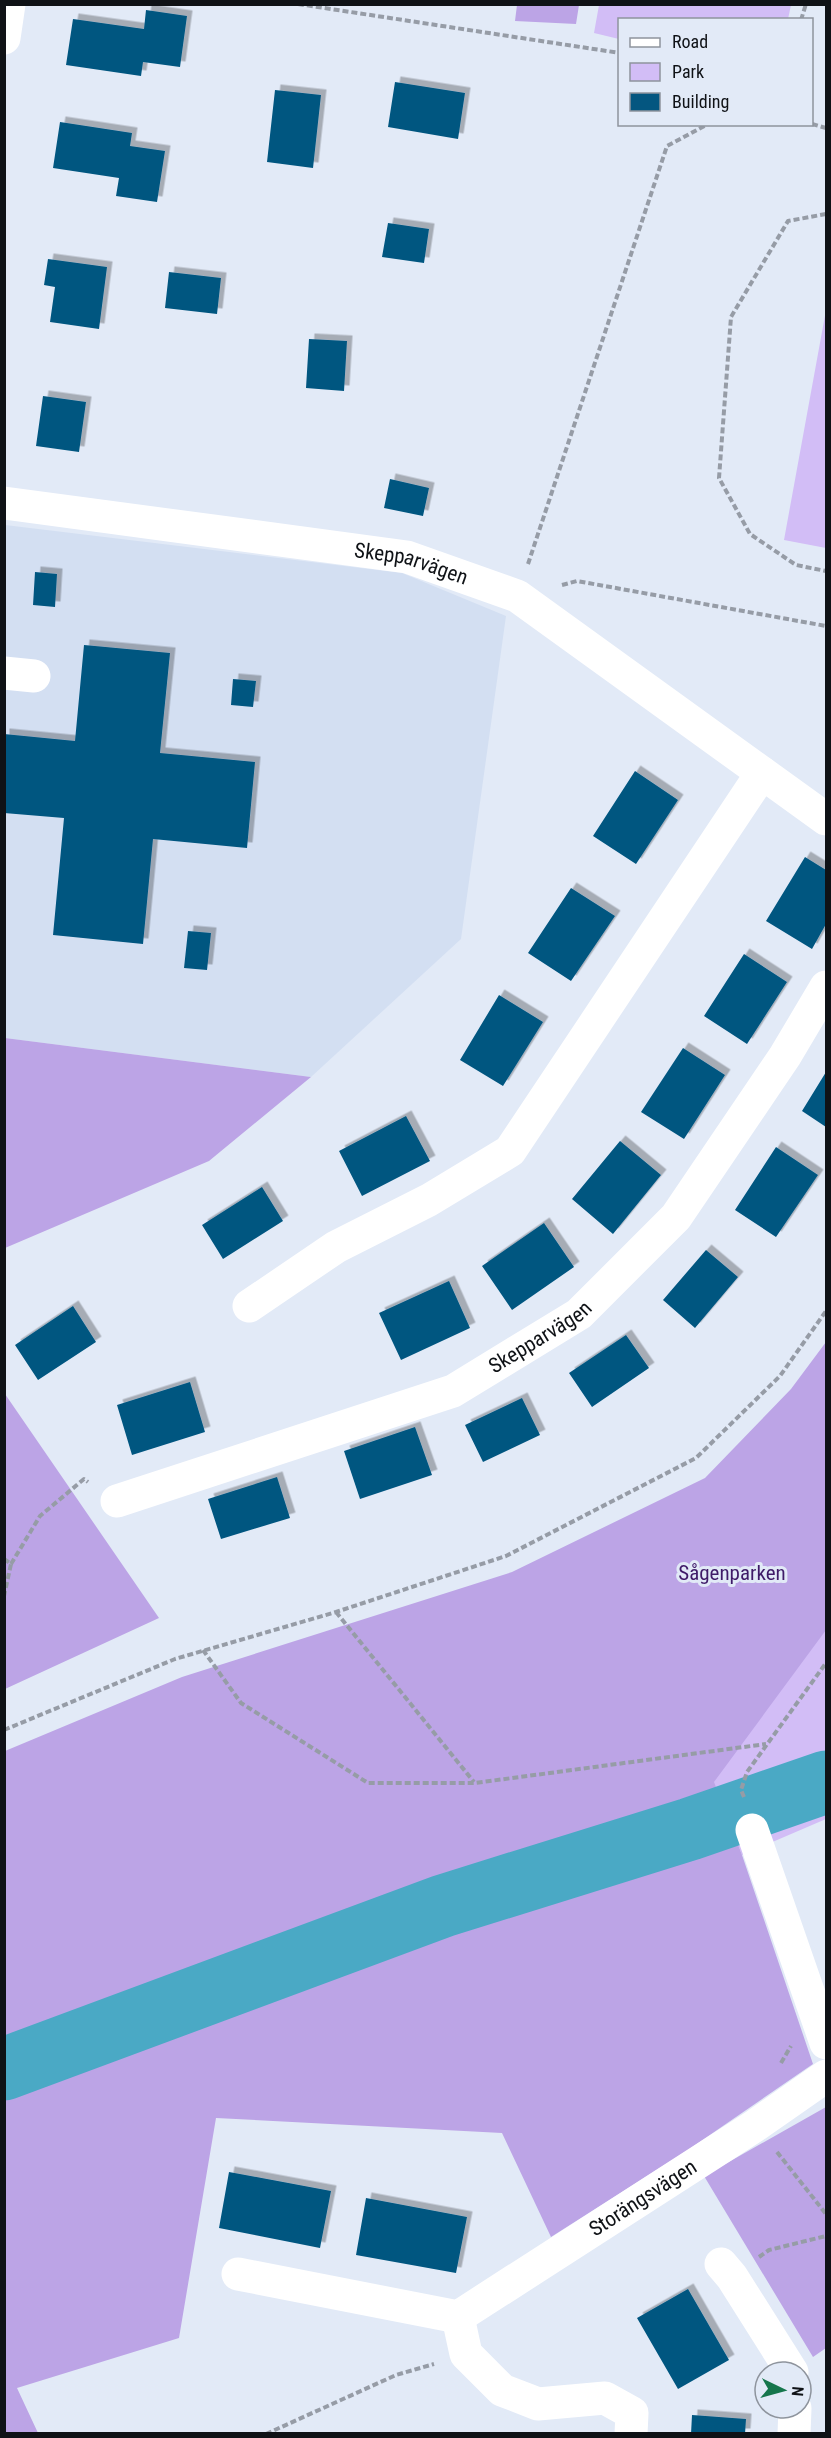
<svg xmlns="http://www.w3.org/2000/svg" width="831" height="2438" viewBox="0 0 831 2438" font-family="'Roboto Condensed',sans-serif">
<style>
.built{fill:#d3dff2}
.green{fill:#d2bdf6}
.forest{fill:#bca4e6}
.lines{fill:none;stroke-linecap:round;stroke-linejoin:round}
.river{stroke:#4aa9c5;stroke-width:63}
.building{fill:#045680;filter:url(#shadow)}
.path{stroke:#969ca6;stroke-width:4;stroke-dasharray:6 3;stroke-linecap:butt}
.minor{stroke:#fff;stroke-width:33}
.labels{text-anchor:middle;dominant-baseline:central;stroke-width:6;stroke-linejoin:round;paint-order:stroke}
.street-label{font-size:21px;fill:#0f1216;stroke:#e2eaf7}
.park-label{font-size:21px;fill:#3f1b68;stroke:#e2eaf7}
</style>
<defs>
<filter id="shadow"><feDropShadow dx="5.5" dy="-5.5" stdDeviation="0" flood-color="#0004"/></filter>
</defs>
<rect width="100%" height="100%" fill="#e2eaf7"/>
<!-- built -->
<path class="built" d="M5 525 402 573 506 616 461 939 311 1077 5 1038Z"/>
<!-- green -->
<path class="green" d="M599 5V4L791 5 788 19 620 20 619 39 594 33Z
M826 310V548L784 540Z
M826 1345V1819L742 1855 612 1526 707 1480 795 1390Z"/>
<!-- forest -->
<path class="forest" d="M517 5V4L579 5 576 24 515 21Z
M5 1038 311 1077 209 1161 5 1248Z
M826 1342V1630L714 1782 742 1855 813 2064 688 2150 551 2237 502 2133 216 2118 179 2338 17 2388 38 2433 5 2434V1751L182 1677 512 1572 705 1478 791 1389Z
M5 1394 159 1618 5 1689H4Z
M826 2107V2348L813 2357 704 2176Z"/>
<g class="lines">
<!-- river -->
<path class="river" d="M4 2069 443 1906 690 1829 826 1782"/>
</g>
<!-- building -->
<path class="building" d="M146 10 187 16 180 67 143 62 141 76 66 65 73 19 144 29Z
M395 82 465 93 458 139 388 127Z
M275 90 321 95 313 168 267 162Z
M60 122 132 133 130 146 165 151 157 202 116 196 119 178 53 168Z
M388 223 429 229 424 263 382 257Z
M48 259 107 267 99 329 50 322 55 287 44 285Z
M169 272 221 278 217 314 165 308Z
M309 339 347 341 344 391 306 388Z
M43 396 86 402 79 452 36 446Z
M390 479 429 488 423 516 384 508Z
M35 572 57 574 55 607 33 605Z
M84 645 170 653 160 753 255 762 247 848 153 839 143 944 53 935 64 818 4 813V734L75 741Z
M233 679 256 681 253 707 231 705Z
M635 771 678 800 636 864 593 836Z
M805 857 826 870V924L812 949 766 921Z
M571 888 615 916 571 981 528 953Z
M188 931 211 933 207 970 184 968Z
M744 954 787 982 747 1044 704 1016Z
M499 995 543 1022 503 1086 460 1060Z
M683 1048 725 1075 684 1139 641 1112Z
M826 1072V1127L802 1111Z
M406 1116 430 1161 362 1196 339 1151Z
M620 1141 661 1175 613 1234 572 1199Z
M776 1147 818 1175 776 1237 735 1210Z
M262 1187 283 1221 223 1259 202 1225Z
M544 1223 574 1267 512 1310 482 1266Z
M706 1250 738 1277 695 1328 663 1300Z
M449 1281 470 1328 401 1360 379 1313Z
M73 1306 96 1342 38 1380 15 1345Z
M626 1335 649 1368 592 1407 569 1373Z
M190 1382 205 1432 132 1455 117 1405Z
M522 1398 540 1435 483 1462 465 1425Z
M415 1427 432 1475 360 1499 344 1451Z
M277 1477 290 1518 221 1539 208 1499Z
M229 2172 331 2191 320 2248 219 2228Z
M366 2198 467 2217 456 2273 356 2255Z
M688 2289 729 2360 678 2389 637 2318Z
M692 2415 746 2419 745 2434H691Z"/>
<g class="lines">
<!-- path -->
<path class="path" d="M298 4 620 53
M801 20 806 4
M812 124 826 128
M826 214 788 221 731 317 719 478 750 534 796 565 826 571
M528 564 667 146 708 124
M562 585 577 581 826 626
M4 1559 11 1564 4 1596
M11 1564 40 1516 84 1479 88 1482
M336 1612 474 1782
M203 1650 241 1703 368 1783H475L766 1744
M4 1730 175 1659 336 1612 506 1556 696 1458 780 1376 826 1311
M744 1797 741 1790 747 1772 826 1663
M781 2063 791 2046
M777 2152 826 2214
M759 2257 769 2250 826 2236
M266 2434 396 2375 434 2364"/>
<!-- minor -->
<g class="minor">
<path d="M4 38 9 4"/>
<path id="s1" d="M4 503 407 557 517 596 826 819"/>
<path d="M4 673 34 676"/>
<path d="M249 1306 336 1247 429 1200 510 1151 762 773"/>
<path id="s2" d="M117 1501 453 1391 579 1314 676 1217 785 1056 826 987"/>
<path d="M752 1830 826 2043"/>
<path d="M721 2264 732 2277 792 2372"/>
<path id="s3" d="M238 2274 458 2317 756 2125 826 2076"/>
<path d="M458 2317 466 2354 502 2390 538 2404 605 2398 632 2413 631 2434"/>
<path d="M794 2434 795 2408"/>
</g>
</g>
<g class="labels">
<!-- street labels -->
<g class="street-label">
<text stroke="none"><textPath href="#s1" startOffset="412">Skepparvägen</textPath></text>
<text stroke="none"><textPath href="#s2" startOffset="456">Skepparvägen</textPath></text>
<text stroke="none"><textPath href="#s3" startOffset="444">Storängsvägen</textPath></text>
</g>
<!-- park labels -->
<g class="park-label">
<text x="732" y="1573">Sågenparken</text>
</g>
</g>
<!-- border -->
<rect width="831" height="2438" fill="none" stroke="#0f1216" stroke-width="12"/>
<!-- legend -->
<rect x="618" y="18" width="195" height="108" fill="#e2eaf7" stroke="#8e949d" stroke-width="1.5"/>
<rect x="630" y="38" width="30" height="9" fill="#ffffff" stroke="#8e949d" stroke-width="1.5"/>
<text x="672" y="48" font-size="18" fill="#0f1216">Road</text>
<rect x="630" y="63" width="30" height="18" fill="#d2bdf6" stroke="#8e949d" stroke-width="1.5"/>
<text x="672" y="78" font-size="18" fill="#0f1216">Park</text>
<rect x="630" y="93" width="30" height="18" fill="#045680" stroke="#8e949d" stroke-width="1.5"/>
<text x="672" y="108" font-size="18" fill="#0f1216">Building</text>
<!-- north arrow -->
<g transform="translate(783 2390) rotate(95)"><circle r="28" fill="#e2eaf7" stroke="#8e949d" stroke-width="1.5"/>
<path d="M0-4.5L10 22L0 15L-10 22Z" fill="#16764c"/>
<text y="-9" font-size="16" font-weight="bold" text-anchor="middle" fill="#0f1216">N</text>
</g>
</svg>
